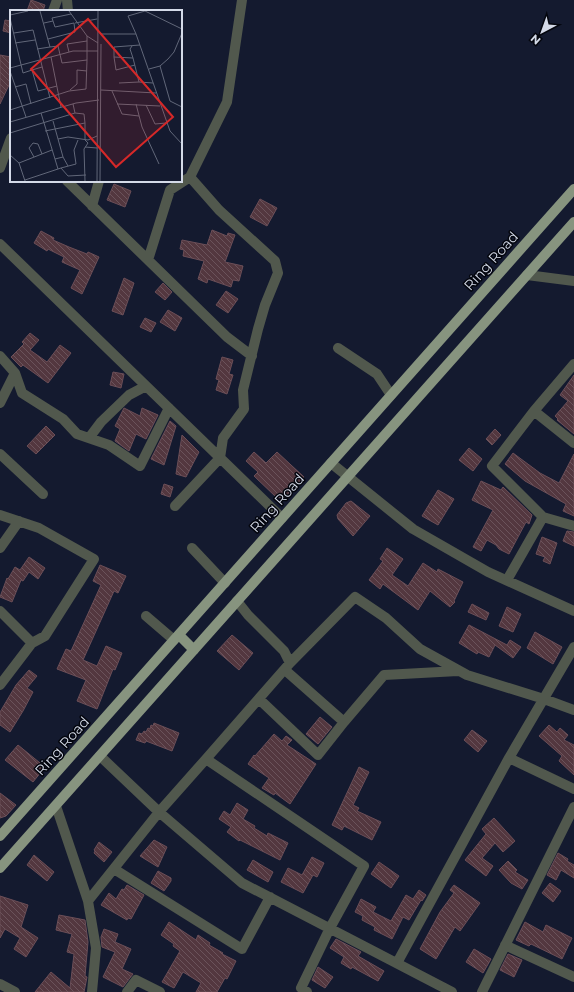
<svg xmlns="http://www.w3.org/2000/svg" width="574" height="992" viewBox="0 0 574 992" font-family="Montserrat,sans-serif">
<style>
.building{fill:url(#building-back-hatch);stroke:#6b4e57}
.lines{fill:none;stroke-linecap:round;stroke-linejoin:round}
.minor{stroke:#51584d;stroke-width:10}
.major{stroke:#87947f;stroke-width:10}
.labels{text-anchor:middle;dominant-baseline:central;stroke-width:3;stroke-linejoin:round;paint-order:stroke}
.street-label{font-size:14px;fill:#d4dae8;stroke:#04060e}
.inset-road{fill:none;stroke:#616779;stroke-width:1}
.view{fill:#d62828;fill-opacity:0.15;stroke:#d62828;stroke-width:2}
.inset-edge{fill:none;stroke:#d4dae8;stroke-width:2}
</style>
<defs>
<pattern id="building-back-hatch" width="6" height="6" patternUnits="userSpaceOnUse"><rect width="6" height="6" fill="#53373f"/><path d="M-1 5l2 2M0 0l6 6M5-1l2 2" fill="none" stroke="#6b535b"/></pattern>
</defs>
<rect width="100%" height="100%" fill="#141a2f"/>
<!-- building -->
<path class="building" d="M31 0 45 5 43 11H27Z
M5 20 11 21V33L3 31Z
M0 55 11 57V85H9L0 104Z
M114 184 131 191 125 207 107 200Z
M260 199 277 208 267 226 250 217Z
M212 230 227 236 228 233 235 235 225 262 243 266 239 281 233 280 231 287 208 279 207 283 198 279 204 261 183 256 184 250 180 249 182 240 207 245Z
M41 231 54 238 53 240 69 247 87 254 88 252 99 257 82 294 71 288 80 270 62 262 64 257 48 249 47 251 34 243Z
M124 278 134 283 123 315 112 311Z
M163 283 172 292 165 300 155 292Z
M226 291 238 299 228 313 216 305Z
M168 310 182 318 175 331 160 322Z
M145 318 156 323 151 332 140 327Z
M30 333 39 340 30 350 47 362 60 345 71 353 48 383 23 365 21 367 11 357 24 344 22 342Z
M222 357 233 360 229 374 233 375 227 394 216 390 219 380 216 379Z
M113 372 124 374 121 388 110 385Z
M574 375V434L557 420 558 419 555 416 568 401 560 395Z
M124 408 140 416 142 408 158 415 146 439 136 434 129 451 115 441 120 429 115 426Z
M170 421 176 426 164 465 151 459Z
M46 426 55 435 36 454 27 446Z
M495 429 501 435 492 445 486 439Z
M182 435 199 452 186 477 176 474Z
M469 448 482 459 473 471 459 460Z
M254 452 266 463 277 452 304 477 284 498 276 497 254 476 258 472 246 461Z
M513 453 540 473 559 483 574 454V516L563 511 566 504 525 481 505 464Z
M481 481 501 490 503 487 532 515 529 524 526 522 509 554 499 549 496 545 487 540 481 551 473 547 493 510 472 500Z
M164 484 173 487 170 497 161 494Z
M438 490 454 499 438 525 422 516Z
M351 501 370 516 353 536 338 519 337 515 346 503Z
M567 531 574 532V546L563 541Z
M542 537 557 543 550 564 543 561 545 557 536 554Z
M387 548 403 559 392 575 408 586 423 563 437 572 438 569 463 582 454 601 455 602 450 607 430 591 418 610 383 584 380 589 369 580 383 561 380 559Z
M29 557 45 568 38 579 29 572 23 581 21 580 12 602 0 597 7 578 8 579 15 567 20 570Z
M100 565 126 576 118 593 114 591 83 660 97 666 106 646 122 653 115 670 113 669 97 709 77 701 86 680 57 669 66 649 71 651 101 585 93 581Z
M472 604 489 613 486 620 468 612Z
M507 607 521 614 513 632 499 626Z
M469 625 507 645 510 640 521 647 513 658 495 645 489 657 478 652 477 654 459 643Z
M535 632 562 647 553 664 527 648Z
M232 635 253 653 239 670 217 651Z
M29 670 37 676 27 688 33 692 23 711 10 732 0 725V712L16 685Z
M320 717 332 727 318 744 306 734Z
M154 723 179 733 172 751 146 741 145 743 136 740 139 733 142 734 144 731 146 732 148 728 150 729 151 725 153 726Z
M549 725 557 732 560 728 568 735 564 740 574 745V775L559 761 562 756 539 736Z
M472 730 487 741 478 752 464 740Z
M274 734 282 741 286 736 292 740 287 745 316 764 290 804 275 793 274 795 262 788 269 778 248 764 254 755 255 756Z
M18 745 45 767 33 782 5 760Z
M359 767 369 772 353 805 359 808 357 811 381 822 372 840 344 826 342 830 332 825Z
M0 793 16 805 6 816 0 818Z
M237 803 248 810 243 819 255 826 254 828 267 836 268 833 288 843 280 860 240 840 239 841 227 832 231 827 219 819 224 811 230 815Z
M494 818 515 841 503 852 495 843 482 858 493 866 486 876 465 860 486 834 482 829Z
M154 840 167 847 158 867 140 856Z
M99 842 112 852 104 862 94 853 95 851 94 850Z
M558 853 568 859 567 861 574 865V878L561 870 556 880 547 875Z
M34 855 54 872 47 881 27 865Z
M312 857 324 863 317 877 313 875 303 893 281 882 288 868 302 875Z
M253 860 273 872 268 882 247 870Z
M508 861 517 870 515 872 528 880 522 889 511 883 499 870Z
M379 862 399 876 391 888 371 874Z
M158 871 171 878V881L164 891 151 883Z
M550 883 561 891 553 902 542 893Z
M127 885 144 895 131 919 128 918 127 920 101 905 109 893 116 899 122 889 124 890Z
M454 885 480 903 460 931 455 927 436 959 420 949 440 912 454 893 450 890Z
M419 890 426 895 422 901 421 900 409 920 403 917 392 939 374 930 375 927 362 920 363 916 355 912 361 899 376 907 373 912 391 921 406 895 413 899Z
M0 896 28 905 21 927 38 938 26 957 14 949 20 938 5 929 0 938Z
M59 915 85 920 88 942 85 976 87 977 84 992H35L51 972 70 988 74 954 67 952 72 934 56 930Z
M169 922 196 940 198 935 210 943 209 945 223 953 222 954 236 961 227 979 225 978 217 992H196L201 983 183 972 174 988 162 982 180 951 173 946 174 944 161 935Z
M525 922 543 932 546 925 572 938 562 959 531 944 529 946 516 940Z
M104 929 118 934 115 942 131 949 122 969 133 974 123 987 103 977 115 952 102 947 101 937Z
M336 939 361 952 358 956 384 971 378 981 352 967 351 969 341 963 344 957 330 948Z
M474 949 491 959 483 973 466 962Z
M508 954 522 960 514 977 500 970Z
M318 967 333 977 325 988 312 980Z"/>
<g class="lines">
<!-- minor -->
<path class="minor" d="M67 0 68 11
M53 11 57 0
M0 168 11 138
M67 181 227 337 252 356
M92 206 99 181
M0 244 282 518
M148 260 170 190 190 177 227 102 242 0
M527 275 574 281
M338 348 377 374 391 395
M0 356 15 373
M574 364 534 411 574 443
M0 403 15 373 22 393 63 419 77 434 109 445 140 466 169 408
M534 411 492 466 543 517
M89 438 101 422 129 395 146 386
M0 454 43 494
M331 463 413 529 488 572 574 611
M175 506 220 458 223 438 244 409 243 390 258 329 265 305 278 273 275 261 219 210 190 177
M0 515 39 528 94 559 45 636 32 643
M0 548 19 521
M192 548 225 583
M507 580 543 517 574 526
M237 601 248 615 284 651 290 663
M0 611 32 643 0 685
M146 616 174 640
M285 670 344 722
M259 699 318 755 344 722 384 675 458 671
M100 756 159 812 242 883 452 992
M509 758 574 789
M56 806 88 901 159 812 206 759
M114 869 242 949 270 897
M88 901 96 948 92 992
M505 945 574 977
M397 963 509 758 574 647
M0 984 15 992
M127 992 136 980 160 992
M307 992 301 988 330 928 364 866 206 759 290 663 355 597 386 618 420 649 467 675 544 699 574 710
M482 992 574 807"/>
<!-- major -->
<path class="major" d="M179 635 194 650
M0 836 574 189
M0 868 574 222"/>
</g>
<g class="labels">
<!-- street labels -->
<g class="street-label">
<text transform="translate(491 261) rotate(-48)">Ring Road</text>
<text transform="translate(277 503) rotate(-48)">Ring Road</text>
<text transform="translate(62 746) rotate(-48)">Ring Road</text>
</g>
</g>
<!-- overview -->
<g transform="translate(10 10)">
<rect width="172" height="172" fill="#141a2f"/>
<path class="inset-road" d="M59 1 77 26M135 1 172 19M0 5 18 1M0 8 13 63 22 60M43 11 42 8 61 4M34 13 43 11 45 17 64 13 65 22 38 29M65 13 87 9M4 23 23 20 40 88M91 24H126L160 121 172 134M126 24 118 6 135 1M5 33 25 30M122 36 120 39 123 48M27 39 40 37 30 1M59 42 57 34 77 31M41 47 51 97M104 47 106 60 125 55M77 50V26L88 33M150 56 160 91 172 97M32 57 22 60 28 81 47 76M0 58 63 41H88M139 59 150 56 158 49 164 42 172 23M0 61 16 107M129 72 143 73M109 73 129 72 123 48 104 47V37L130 35M5 77 16 74 21 94M60 80 67 74V60L77 61M91 80 146 83M102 81 112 104 129 106M107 94 150 96M126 94 132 117 149 154M136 95 145 114 156 113M0 100 59 81 76 79 77 50 52 53 48 36 40 37M31 103 48 159M65 103 74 104 75 113M43 111 53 147M0 112 66 93 89 90M35 121 75 113V130L78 133 74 139 75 171M0 123 65 103 63 94M48 129 58 127 78 130 87 126M75 137 87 138M0 145 9 153 15 171M24 147 19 138 23 133 28 134 32 144M45 149 53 147 58 156M9 153 42 140M51 158 66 154 64 140 68 130M15 170 51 158 58 166 76 165M87 171 88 1M90 171 91 34"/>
<path class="view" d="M78 9 163 107 106 157 21 59Z"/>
<rect width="172" height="172" class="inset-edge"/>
</g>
<!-- north arrow -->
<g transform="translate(542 32) rotate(221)" stroke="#04060e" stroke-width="3" paint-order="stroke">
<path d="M0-3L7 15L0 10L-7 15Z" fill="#d4dae8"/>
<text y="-6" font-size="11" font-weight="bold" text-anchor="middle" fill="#d4dae8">N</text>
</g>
</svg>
